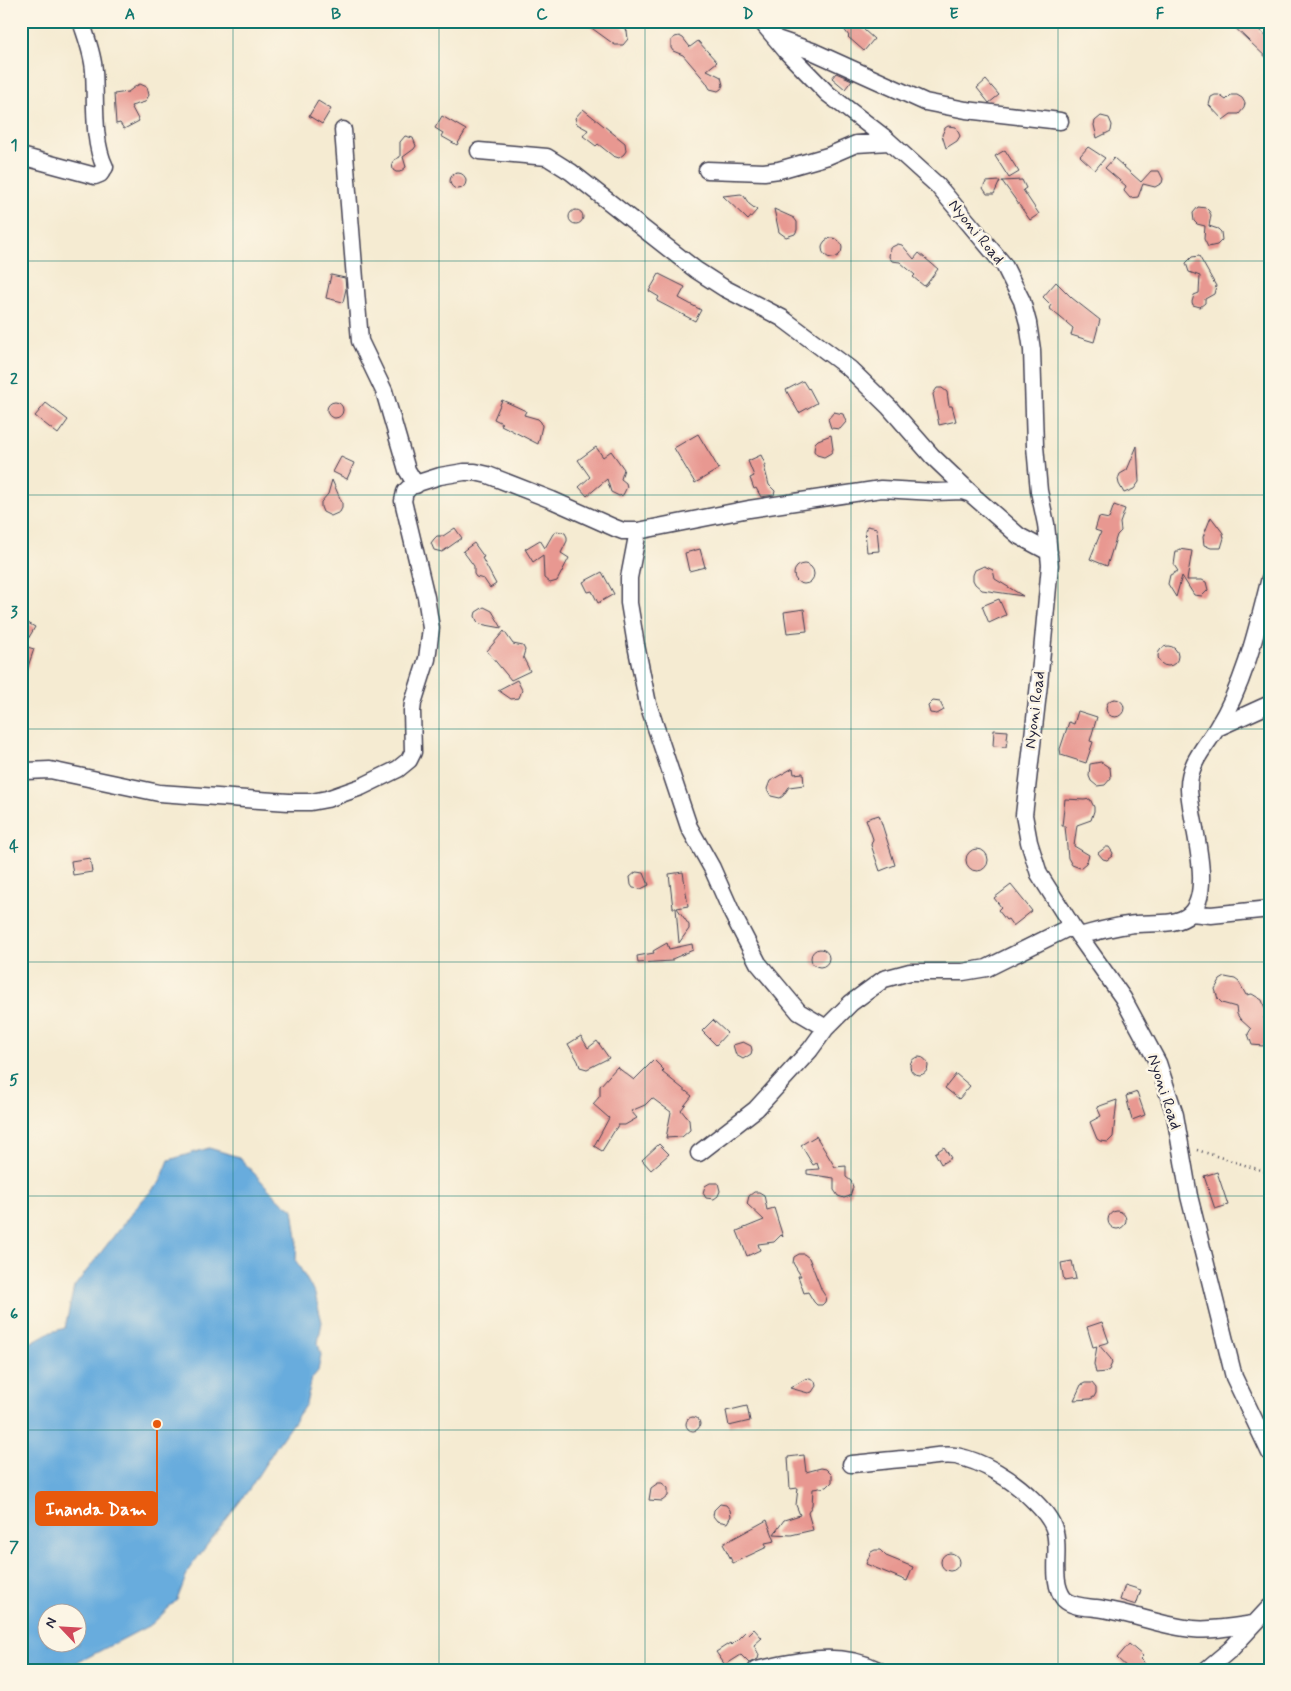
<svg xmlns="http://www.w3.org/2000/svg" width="1291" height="1691" viewBox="0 0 1291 1691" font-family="Mynerve,sans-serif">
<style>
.water{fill:#67acdd;stroke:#44678c;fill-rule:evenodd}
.building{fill:#e89891}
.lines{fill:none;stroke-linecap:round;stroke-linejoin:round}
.street-casing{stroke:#424052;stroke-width:19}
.path{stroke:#424052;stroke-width:2.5;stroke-dasharray:1 4;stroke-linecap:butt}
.street{stroke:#fff;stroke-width:16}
.grid{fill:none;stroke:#0f766e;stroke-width:1;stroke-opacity:0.55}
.labels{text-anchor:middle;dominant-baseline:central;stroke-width:5;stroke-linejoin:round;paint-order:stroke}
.street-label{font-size:16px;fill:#22223b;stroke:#fcf5e5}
.leader{fill:none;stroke:#e8590c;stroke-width:2}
.callout-dot{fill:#e8590c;stroke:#fcf5e5;stroke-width:2}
.callout{fill:#e8590c;stroke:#e8590c;stroke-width:2}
.callout-label{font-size:18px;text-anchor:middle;font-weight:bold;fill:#fff}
.neatline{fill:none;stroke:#0f766e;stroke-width:2}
.grid-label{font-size:16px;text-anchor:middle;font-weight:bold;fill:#0f766e}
</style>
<rect width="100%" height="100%" fill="#fcf5e5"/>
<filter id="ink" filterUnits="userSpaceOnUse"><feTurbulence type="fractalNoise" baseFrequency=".02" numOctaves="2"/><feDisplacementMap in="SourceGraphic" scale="10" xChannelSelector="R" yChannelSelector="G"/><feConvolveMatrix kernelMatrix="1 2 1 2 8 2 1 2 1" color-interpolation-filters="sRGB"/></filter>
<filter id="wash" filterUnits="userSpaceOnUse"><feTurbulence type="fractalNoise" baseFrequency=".0096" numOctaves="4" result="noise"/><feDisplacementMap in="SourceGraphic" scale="20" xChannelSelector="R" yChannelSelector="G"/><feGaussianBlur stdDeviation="1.12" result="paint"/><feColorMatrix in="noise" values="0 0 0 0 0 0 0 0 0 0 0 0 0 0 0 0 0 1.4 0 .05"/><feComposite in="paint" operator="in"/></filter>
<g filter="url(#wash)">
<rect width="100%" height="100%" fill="#f5ebd2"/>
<!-- water -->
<path class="water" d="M209 1148 239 1157 278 1199 293 1209 297 1238 296 1261 315 1294 322 1322 318 1343 321 1355 318 1371 312 1378 306 1404 278 1444 250 1488 189 1569 177 1600 152 1624 63 1670H21V1348L48 1333 65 1328 74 1287 138 1205 160 1182 169 1160ZM48 1614H78V1644H48Z"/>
<g id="blocks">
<!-- building -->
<path class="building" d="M582 21H616L627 31 628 39 623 45H615Z
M838 21H854L874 39 864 51 848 37 849 36Z
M1228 21H1257L1259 30 1270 40V61Z
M679 36 683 38 690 47 698 41 717 62 707 70 721 77 723 85 721 89 718 91 710 89 706 82 683 55 673 51 671 48V40L675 37Z
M836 73 852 80 845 89 832 78Z
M986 80 999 95 989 103 977 88Z
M140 84 147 87 149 95 145 102 131 106 139 121 124 129 120 123 116 124 114 94 128 92 136 86Z
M1215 95H1219L1226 100 1231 95H1237L1242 98 1245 103 1244 108 1239 114H1231L1223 120 1209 105 1211 97Z
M318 101 331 109 322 124 309 116Z
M583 109 625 143 626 151 624 154 619 158 613 156 598 144 596 146 583 136 588 130 577 124 575 118Z
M442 116 466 130 457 145 441 136 443 133 435 128Z
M1101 116 1109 118 1112 125 1111 131 1097 138 1094 125 1095 121Z
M948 126 956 127 960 136 957 141 946 148 942 135 945 128Z
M405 136 413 138 416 146 414 149 403 157 406 167 400 172H396L393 170 392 163 394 160 400 157V142Z
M1088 147 1105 158 1095 170 1080 156Z
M1005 150 1019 172 1009 178 995 156Z
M1114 158 1141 182 1151 171H1159L1163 179 1162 183 1155 187 1143 184 1138 197 1130 198 1124 191 1126 186 1105 168Z
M450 181a8 8 0 1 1 16 0a8 8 0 1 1-16 0Z
M1022 180 1026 188 1023 190 1039 214 1030 220 1002 181Z
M1000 181 994 194H987L983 188 986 182Z
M741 194 744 196 749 204 757 210 748 220 723 196Z
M1198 207 1206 208 1209 211 1211 215 1209 226 1218 229 1221 232 1222 240 1217 245 1208 247 1204 239 1205 226 1197 224 1194 221 1193 213Z
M774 209 794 218 797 222V230L795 234 786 237 779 232Z
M569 217a7 7 0 1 1 14 0a7 7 0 1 1-14 0Z
M822 248a10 10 0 1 1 20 0a10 10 0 1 1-20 0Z
M898 244 902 245 914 259 919 253 938 269 926 285 924 286 913 277 915 275 900 262 892 261 889 257 890 248Z
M1199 256 1216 286 1214 294 1205 299V303L1200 307 1193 305 1192 302 1194 295 1199 293 1200 276 1189 272 1186 263 1192 257Z
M659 274 685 287 679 298 701 310 695 321 657 301 659 297 649 291Z
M331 275 345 278 346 289 343 302 326 298Z
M1056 282 1072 298 1100 320 1094 342 1071 335 1073 328 1049 308 1051 305 1043 297Z
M803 381 808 389 809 388 817 403 799 413 786 390Z
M937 388H942L947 392 949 406H952L956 421 939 425 933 394Z
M502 400 526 411 524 415 538 419 541 422 542 426 538 444 501 425 502 423 494 419Z
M327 410a8 8 0 1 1 16 0a8 8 0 1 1-16 0Z
M46 403 68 420 58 434 35 416Z
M834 412 843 414 846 422 840 429 831 428 828 419Z
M698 434 719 469 695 483 674 448Z
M831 435 833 449 831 453 824 457 817 455 814 451 815 443 818 440Z
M1137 446 1139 482 1134 489 1124 493 1119 484 1118 479 1120 474 1127 470Z
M596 447 603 457 611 451 624 469 621 479 626 483 627 487 623 495 619 496 611 492 607 479 587 496 579 487 590 477 578 460Z
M761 455 766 466H764L769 485 775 491 774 495 761 497 756 488 754 489 750 478 754 476 748 461Z
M341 457 354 463 347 479 333 472Z
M332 480 342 503V508L340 512 331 516 323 512 321 507V502L328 494Z
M1114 505 1125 509 1120 523 1121 531 1117 535 1107 566 1090 559 1101 532 1095 530 1099 517 1109 519Z
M1211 517 1223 533 1224 538 1221 548H1211L1204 545 1203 537Z
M867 526 877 528 879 551 867 552 865 531Z
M455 528 462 538 442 552 434 550 431 543 434 539 437 536H443Z
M557 531 565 533 567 537V541L561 553 569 558 557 581 550 583 544 578 543 555 533 562 525 549 540 540 545 548 553 534Z
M474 543 484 557 482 558 496 584 490 588 484 579 476 577 474 574V566L463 551Z
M700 549 705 567 689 571 685 553Z
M1179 549 1192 551 1187 580H1202L1206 582 1208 590 1202 596 1194 595 1182 576 1176 597 1168 584 1170 575 1178 571 1174 565 1176 551H1179Z
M794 574a10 10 0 1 1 20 0a10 10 0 1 1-20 0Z
M984 566 993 570 995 579 1023 596 982 590 975 584 973 580V575L975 570Z
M602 572 614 594 598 603 592 591 588 592 583 582Z
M999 599 1006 615 989 623 982 606Z
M484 607 492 611 502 628 480 624 477 621 475 616 476 612Z
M804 609 807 631 787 633 784 612Z
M21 619 35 627 24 646 34 649 23 681H21Z
M504 631 513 644 523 646 525 650 523 657 530 671 511 680 487 651Z
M1158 656a10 10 0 1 1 20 0a10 10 0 1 1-20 0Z
M517 680 522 690 519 698 511 699 498 690Z
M1106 708a9 9 0 1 1 18 0a9 9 0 1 1-18 0Z
M933 701 940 702 944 710 937 714 930 713 928 706Z
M1078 711 1097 717 1090 741 1093 742 1086 763 1061 755 1060 749 1069 722 1074 724Z
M994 730 1008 731 1006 747 993 746Z
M1101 762 1110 768 1111 778 1105 785 1097 786 1091 781 1089 776 1090 764Z
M793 768 794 774 803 773 804 785 789 787 783 796 780 798 771 796 767 789 770 781Z
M1065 799 1084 800 1090 799 1094 807V811L1091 820 1077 825 1074 846 1089 855 1086 863 1080 868 1072 865 1068 858 1065 826H1062Z
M879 815 895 865 880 871 871 845 873 839 866 819Z
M1106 847H1109L1113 853 1112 856 1107 860 1103 859 1098 853Z
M966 860a11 11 0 1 1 22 0a11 11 0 1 1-22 0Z
M90 858 92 872 73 875 71 861Z
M636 872 644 873 649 885 641 889 633 888 631 885 630 877Z
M683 872 688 906 677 908 689 925V929L679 943 676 908H673L669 874Z
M1011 885 1032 911 1013 926 1008 919 1006 920 998 910 1001 907 994 898Z
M667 943 669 949 692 944 693 950 672 959V961L638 963 637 956 654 953 653 951Z
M811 958a9 9 0 1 1 18 0a9 9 0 1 1-18 0Z
M1225 977 1235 979 1239 982 1246 995 1252 994 1262 1000 1266 1011 1264 1018 1270 1034V1038L1263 1046 1252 1045 1248 1034 1251 1029 1240 1019 1237 1014 1236 1007 1222 1003 1218 999 1215 989 1220 980Z
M713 1020 727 1033 716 1045 702 1031Z
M581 1036 588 1048 597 1041 609 1058 587 1069 580 1067 578 1061 568 1044Z
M743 1042 751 1046 752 1050 751 1054 743 1059 736 1055 733 1045Z
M910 1066a9 9 0 1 1 18 0a9 9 0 1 1-18 0Z
M654 1060 664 1070 662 1072 692 1096 681 1110 689 1120 690 1130 682 1137 666 1138 671 1112 652 1098 645 1105 631 1111 637 1118 625 1125H618L602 1151 594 1146 609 1118 593 1104 600 1096V1086L617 1067 634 1080Z
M956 1074 970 1086 959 1099 945 1088Z
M1137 1092 1145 1115 1132 1120 1126 1096Z
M1117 1100 1113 1137 1108 1142 1100 1141 1097 1139 1090 1122 1101 1116 1097 1107Z
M816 1136 835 1167 846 1166V1177L851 1181 853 1187 850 1196 844 1198 838 1196 834 1190V1178L807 1174V1170L819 1169 817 1163 813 1165 801 1145Z
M659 1144 669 1154 651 1170 642 1160Z
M944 1147 951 1158 941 1164 935 1153Z
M1217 1172 1228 1205 1215 1209 1204 1176Z
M718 1183 720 1191 718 1196 714 1199 706 1198 703 1193 705 1186 710 1183Z
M754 1192H759L764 1195 767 1210 774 1208 783 1237 781 1235 774 1242 758 1244 760 1250 747 1256 737 1231 764 1220 747 1204 749 1196Z
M1108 1220a9 9 0 1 1 18 0a9 9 0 1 1-18 0Z
M799 1254H804L809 1258 822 1291 826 1297 825 1302 822 1305H817L814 1302 808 1292 804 1293 798 1276H801L793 1263 794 1257Z
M1072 1261 1076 1279 1064 1281 1061 1263Z
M1102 1322 1109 1342 1099 1345 1111 1359 1112 1363 1109 1370 1105 1372 1096 1373 1094 1364 1097 1346 1093 1347 1087 1327Z
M810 1378 815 1381 816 1386 812 1392 808 1393 790 1388 805 1379Z
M1085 1383H1092L1096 1388V1393L1094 1397 1090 1399 1074 1400 1081 1385Z
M747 1406 750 1421 729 1426 726 1411Z
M686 1424a7 7 0 1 1 14 0a7 7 0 1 1-14 0Z
M804 1455 806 1472 821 1468 826 1469 832 1475V1482L827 1487 813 1489 812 1505 808 1513 813 1530 791 1535 774 1534 784 1520 800 1515 796 1505 798 1488 790 1489 788 1457Z
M658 1483H662L668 1488V1496L662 1501 649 1500 651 1488Z
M720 1504 726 1505 730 1510 731 1516 727 1523 717 1521 713 1516 714 1510Z
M767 1520 775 1541 765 1543 767 1547 733 1563 723 1544Z
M875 1550H880L886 1556 913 1567 907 1581 866 1564 871 1552Z
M941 1562a9 9 0 1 1 18 0a9 9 0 1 1-18 0Z
M1125 1585 1141 1590 1136 1605 1120 1600Z
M754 1629 762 1638 754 1645 759 1655 758 1659 749 1663 741 1655 725 1665 716 1652 730 1643 732 1645 745 1632 748 1635Z
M1129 1644 1143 1656 1140 1659 1151 1670H1130L1117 1658Z"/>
</g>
</g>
<g filter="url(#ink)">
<use href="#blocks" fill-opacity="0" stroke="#424052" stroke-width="1"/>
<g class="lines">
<defs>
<path id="street" d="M761 21 787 52 828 94 884 137 937 185 1004 265 1022 301 1028 323 1032 350 1035 446 1039 491 1046 524 1050 565 1039 684 1024 815 1029 842 1039 874 1072 926 1123 998 1158 1063 1175 1115 1189 1196 1234 1377 1270 1453
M777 39 812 51 925 102 966 110 1060 121
M343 130 360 341 384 391 407 470 416 485
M479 151 547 157 571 172 696 270 724 288 782 318 850 369 889 407 932 456 973 495
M21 156 95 176 100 174 105 167C92 141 96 100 94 71 93 54 86 37 81 21
M707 170 764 172 779 170 828 156 856 144 889 142
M638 531 629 578V603L636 645 648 704 689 827 712 868 732 913 758 963 799 1012 826 1028
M1217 728 1270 704
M21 772 26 771 50 770 159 793 289 802H311L327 799 361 787 398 769 409 760 413 752 412 711 413 703 427 659 431 628 426 597 403 501 405 492 412 485 440 476 464 472H475L488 475 552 500 615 528 623 531H638L749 509 881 489 935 492 962 491 971 494 1019 536 1049 552
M1191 913 1211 915 1270 909
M1079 936C1095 932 1111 927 1128 925 1146 921 1175 928 1190 914 1215 891 1190 820 1189 789 1188 764 1205 747 1217 728 1245 683 1257 629 1270 578
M699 1153 756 1109 810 1050 826 1028 851 1003 884 979 910 972H963L987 968 1072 926
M851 1464C873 1462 896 1459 919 1458 931 1457 944 1454 956 1456 983 1461 1013 1480 1032 1499 1041 1508 1052 1519 1055 1532 1060 1553 1050 1581 1064 1599 1072 1607 1086 1607 1096 1608 1129 1612 1160 1626 1193 1629 1212 1631 1233 1627 1253 1624
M756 1670C797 1661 839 1650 878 1670
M1206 1670 1231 1649 1270 1607"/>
</defs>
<!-- street casing -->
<use href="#street" class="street-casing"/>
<!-- path -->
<path class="path" d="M1197 1150 1270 1173"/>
<!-- street -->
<use href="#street" class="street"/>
</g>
</g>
<!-- grid -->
<path class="grid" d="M233 21V1670M439 21V1670M645 21V1670M851 21V1670M1058 21V1670M21 261H1270M21 495H1270M21 729H1270M21 962H1270M21 1196H1270M21 1430H1270"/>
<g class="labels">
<!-- street labels -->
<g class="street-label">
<text transform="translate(976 232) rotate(51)">Nyoni Road</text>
<text transform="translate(1035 710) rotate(-83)">Nyoni Road</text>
<text transform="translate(1164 1092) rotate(72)">Nyoni Road</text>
</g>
</g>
<!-- callouts -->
<path class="leader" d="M157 1424L157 1509"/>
<circle class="callout-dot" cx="157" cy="1424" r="5"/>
<rect class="callout" x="36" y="1492" width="121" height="33" rx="5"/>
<g class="callout-label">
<text x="96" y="1515">Inanda Dam</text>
</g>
<!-- margin -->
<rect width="1291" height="1691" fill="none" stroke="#fcf5e5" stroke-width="55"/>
<!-- north arrow -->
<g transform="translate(62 1628) rotate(295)"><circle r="24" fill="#fcf5e5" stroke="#a5a1a1"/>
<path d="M0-4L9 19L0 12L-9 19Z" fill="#d1495b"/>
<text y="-8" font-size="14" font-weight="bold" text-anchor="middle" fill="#22223b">N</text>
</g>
<rect x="28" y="28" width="1236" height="1636" class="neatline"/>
<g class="grid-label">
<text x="130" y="19">A</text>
<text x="336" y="19">B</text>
<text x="542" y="19">C</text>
<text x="748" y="19">D</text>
<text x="954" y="19">E</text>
<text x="1160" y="19">F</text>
<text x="14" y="150">1</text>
<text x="14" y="384">2</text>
<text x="14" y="617">3</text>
<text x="14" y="851">4</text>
<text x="14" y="1085">5</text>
<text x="14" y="1319">6</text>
<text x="14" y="1552">7</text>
</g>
</svg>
